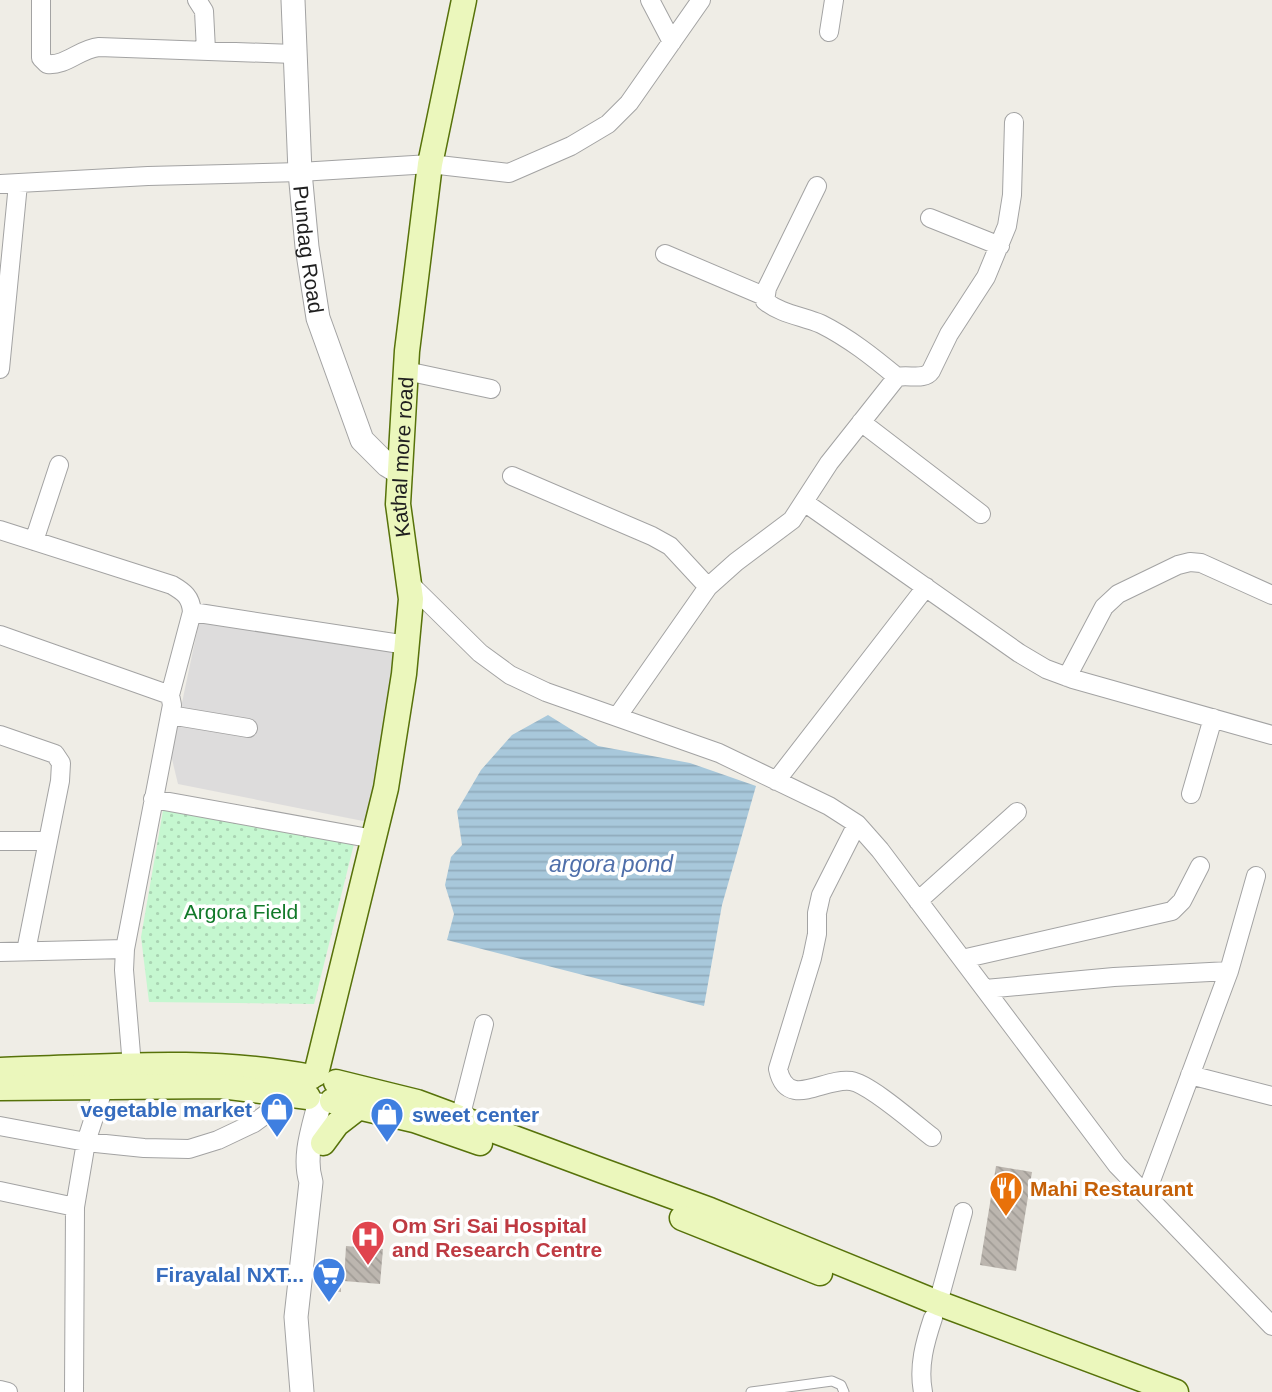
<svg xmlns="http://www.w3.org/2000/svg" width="1272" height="1392" viewBox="0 0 1272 1392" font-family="Arial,sans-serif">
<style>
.residential{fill:#dddcdc}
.park{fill:url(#park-dots)}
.water{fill:url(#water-rules)}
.building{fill:url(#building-back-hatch)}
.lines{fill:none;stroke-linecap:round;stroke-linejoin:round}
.service-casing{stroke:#a3a3a3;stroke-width:11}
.minor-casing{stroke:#a3a3a3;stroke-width:20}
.tertiary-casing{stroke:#a3a3a3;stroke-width:25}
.secondary-casing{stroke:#57720a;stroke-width:27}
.service{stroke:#fff;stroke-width:9}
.minor{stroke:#fff;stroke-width:18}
.tertiary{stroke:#fff;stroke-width:23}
.secondary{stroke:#ebf7bc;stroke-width:24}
.labels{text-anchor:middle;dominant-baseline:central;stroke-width:7;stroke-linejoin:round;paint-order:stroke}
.street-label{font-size:21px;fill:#1f1f1f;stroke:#fff}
.park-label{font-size:21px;fill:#117929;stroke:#fff}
.shop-label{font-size:21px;font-weight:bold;fill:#366cbe;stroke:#fff;text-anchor:end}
.food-label{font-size:21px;font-weight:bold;fill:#c56008;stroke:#fff;text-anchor:start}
.health-label{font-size:21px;font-weight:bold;fill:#be3a42;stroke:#fff;text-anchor:start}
.water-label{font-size:23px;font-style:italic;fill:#4f6faa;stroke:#fff}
</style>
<defs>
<pattern id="park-dots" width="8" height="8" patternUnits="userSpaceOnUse" patternTransform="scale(1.75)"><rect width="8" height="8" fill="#c5f7d0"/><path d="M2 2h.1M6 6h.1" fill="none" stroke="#a9d3b2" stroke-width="1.8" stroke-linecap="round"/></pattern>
<pattern id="water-rules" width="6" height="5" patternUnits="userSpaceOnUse" patternTransform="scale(1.75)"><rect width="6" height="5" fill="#a8c8db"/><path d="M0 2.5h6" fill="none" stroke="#90abbc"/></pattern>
<pattern id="building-back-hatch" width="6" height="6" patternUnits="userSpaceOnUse" patternTransform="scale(1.75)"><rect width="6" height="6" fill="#bcb6af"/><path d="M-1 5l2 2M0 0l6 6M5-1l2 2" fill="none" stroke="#a19c96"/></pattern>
</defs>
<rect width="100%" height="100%" fill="#efede6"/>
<!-- residential -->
<path class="residential" d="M203 603 402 647 368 822 178 784 171 755Z"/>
<!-- park -->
<path class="park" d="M165 799 355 840 314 1004 149 1002 141 937Z"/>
<!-- water -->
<path class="water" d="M548 715 598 746 690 763 756 786 722 905 704 1006 447 940 454 914 445 885 451 857 462 845 457 811 481 770 512 735Z"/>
<!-- building -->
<path class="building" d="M996 1166 1032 1172 1016 1271 980 1265Z
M346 1246 383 1249 380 1284 344 1281Z
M324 1276H341V1292L324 1290Z"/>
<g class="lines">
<defs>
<path id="service" d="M751 1392 832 1381 841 1385 844 1392"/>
<path id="minor" d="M41 0V58L47 64C67 66 79 49 99 47L294 54
M197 0 204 11 206 50
M650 0 672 42
M829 32 834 0
M0 184 148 176 300 172 430 164 509 173 571 146 608 124 629 103 701 0
M817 186 767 288 765 301C781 314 802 316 821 324 849 338 873 357 897 377
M930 218 1000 246
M665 254 764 296
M0 369 18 184
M406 371 491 389
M861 422 981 514
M512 476 652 536 670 546 708 587
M804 502 1019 653 1046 669 1073 679 1272 735
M0 530 172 585C184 592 191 597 192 612L170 695
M34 541 59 465
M409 583 480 653 510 675 546 692 719 753 829 806 857 824 880 850 1117 1165 1272 1326
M192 612 407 645
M0 635 170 695 172 705 125 949 124 970 132 1066
M1067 677 1104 607 1118 594 1178 565 1190 562 1201 563 1272 595
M170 715 248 728
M617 717 708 587 736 562 792 520 829 463 897 377C909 374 924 381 931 371L949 334 986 277 1007 226 1012 195 1014 122
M0 735 55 754 61 763 60 781 26 951
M776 781 926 587
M1191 794 1213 718
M153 799 374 839
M857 824 821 895 817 913V934L812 958 778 1069C787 1111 824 1077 851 1081 870 1084 915 1124 932 1137
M0 841H48
M918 901 1017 812
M0 952 125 949
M962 959 1172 911 1182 901 1200 866
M985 989 1114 977 1229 971
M1190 1075 1272 1096
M460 1118 484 1024
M0 1126 86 1142 144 1148 189 1149 218 1140 254 1123 280 1104 284 1093
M0 1191 75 1207
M1146 1194 1229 971 1256 876
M938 1303 963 1212
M0 1390 8 1392
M74 1392 75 1207 86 1142 104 1087
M923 1392C918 1366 925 1342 933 1318"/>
<g id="tertiary">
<path id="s1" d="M293 0 300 172 307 247 318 318 362 440 387 465 400 473"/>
<path d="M302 1392 296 1317 311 1182C303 1157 313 1129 319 1105"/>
</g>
<g id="secondary">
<path d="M0 1070C104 1067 209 1057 311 1077"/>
<path id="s2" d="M316 1074 386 788 404 674 411 599 398 504 407 351 430 164 464 0"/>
<path d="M336 1082 417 1102 603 1171 710 1210 938 1303 1176 1392"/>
<path d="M0 1088 221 1086 308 1097"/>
<path d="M332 1101 414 1120 480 1143"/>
<path d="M323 1143 337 1124 359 1107"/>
<path d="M682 1218 820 1273"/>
</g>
</defs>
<!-- service casing -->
<use href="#service" class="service-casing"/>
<!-- minor casing -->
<use href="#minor" class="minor-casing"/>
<!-- tertiary casing -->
<use href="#tertiary" class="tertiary-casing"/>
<!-- secondary casing -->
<use href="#secondary" class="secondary-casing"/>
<!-- service -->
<use href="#service" class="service"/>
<!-- minor -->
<use href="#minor" class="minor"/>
<!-- tertiary -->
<use href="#tertiary" class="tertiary"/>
<!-- secondary -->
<use href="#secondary" class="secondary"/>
</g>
<!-- icons -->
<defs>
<symbol id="shop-pin" viewBox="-11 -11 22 30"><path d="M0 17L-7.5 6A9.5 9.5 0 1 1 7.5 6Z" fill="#3f7fe0" stroke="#fff"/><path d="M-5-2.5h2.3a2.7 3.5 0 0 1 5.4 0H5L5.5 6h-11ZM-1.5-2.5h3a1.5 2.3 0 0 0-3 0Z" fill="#fff"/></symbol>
<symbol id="restaurant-pin" viewBox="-11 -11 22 30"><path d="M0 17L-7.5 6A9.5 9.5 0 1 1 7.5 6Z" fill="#e8710a" stroke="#fff"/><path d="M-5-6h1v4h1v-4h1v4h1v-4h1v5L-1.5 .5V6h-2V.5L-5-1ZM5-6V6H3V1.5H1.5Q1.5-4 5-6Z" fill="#fff"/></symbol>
<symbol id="hospital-pin" viewBox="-11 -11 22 30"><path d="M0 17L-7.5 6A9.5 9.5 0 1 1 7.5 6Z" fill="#e0444e" stroke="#fff"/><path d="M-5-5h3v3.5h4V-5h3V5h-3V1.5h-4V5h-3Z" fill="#fff"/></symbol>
<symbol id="supermarket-pin" viewBox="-11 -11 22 30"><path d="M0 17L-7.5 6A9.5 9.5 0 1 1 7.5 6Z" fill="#3f7fe0" stroke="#fff"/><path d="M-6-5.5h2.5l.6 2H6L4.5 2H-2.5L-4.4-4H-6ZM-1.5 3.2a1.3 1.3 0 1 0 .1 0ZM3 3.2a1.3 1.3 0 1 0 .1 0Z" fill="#fff"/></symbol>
</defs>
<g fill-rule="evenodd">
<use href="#shop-pin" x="258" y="1090" width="38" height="52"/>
<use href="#shop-pin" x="368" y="1095" width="38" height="52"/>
<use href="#restaurant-pin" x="987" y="1169" width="38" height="52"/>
<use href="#hospital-pin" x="349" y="1218" width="38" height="52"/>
<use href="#supermarket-pin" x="310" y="1255" width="38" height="52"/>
</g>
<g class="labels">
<!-- street labels -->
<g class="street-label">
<text stroke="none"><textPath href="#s1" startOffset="250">Pundag Road</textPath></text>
<text stroke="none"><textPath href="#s2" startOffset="628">Kathal more road</textPath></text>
</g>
<!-- park labels -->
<g class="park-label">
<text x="241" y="911">Argora Field</text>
</g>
<!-- shop labels -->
<g class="shop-label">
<text x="252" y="1109">vegetable market</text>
<text x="412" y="1114" text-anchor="start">sweet center</text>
<text x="304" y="1274">Firayalal NXT...</text>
</g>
<!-- food labels -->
<g class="food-label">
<text x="1030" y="1188">Mahi Restaurant</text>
</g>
<!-- health labels -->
<g class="health-label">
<text x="392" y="1225">Om Sri Sai Hospital<tspan x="392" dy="24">and Research Centre</tspan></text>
</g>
<!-- water labels -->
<g class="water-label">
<text x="611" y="864">argora pond</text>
</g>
</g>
</svg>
